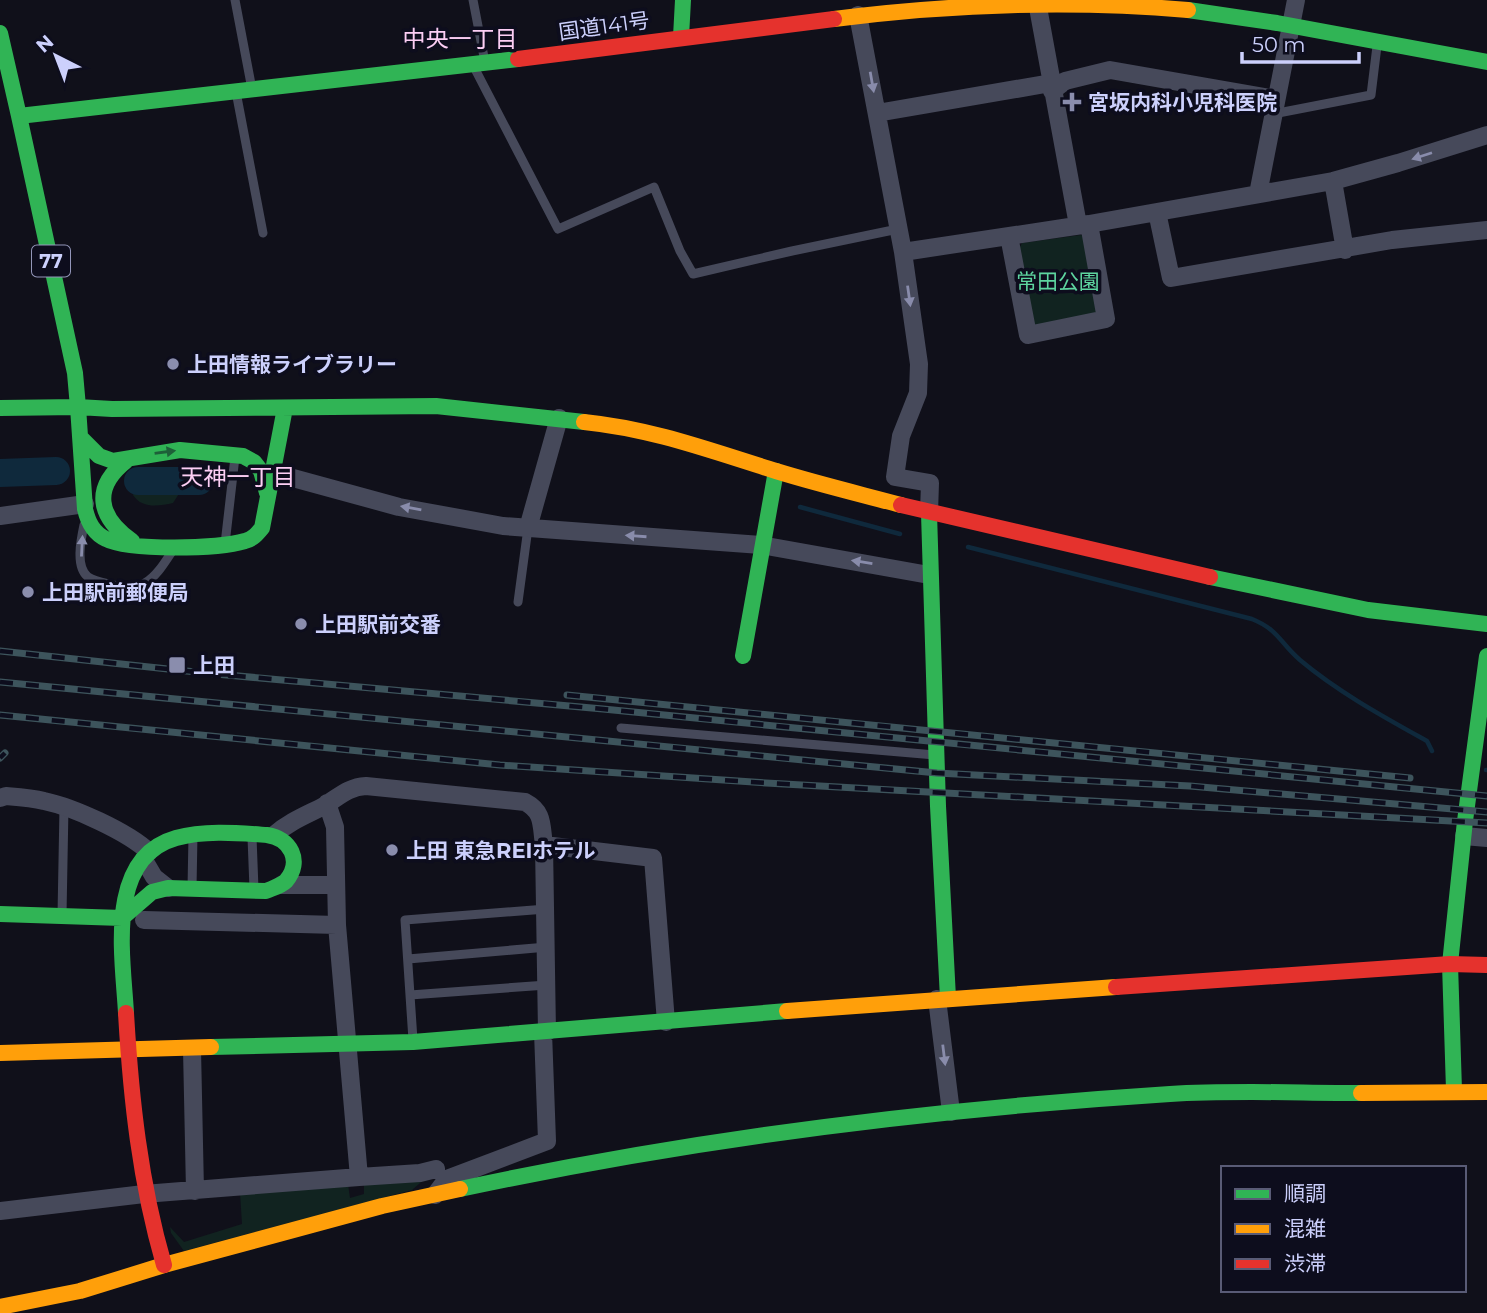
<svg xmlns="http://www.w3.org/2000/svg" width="1487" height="1313" viewBox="0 0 1487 1313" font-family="Montserrat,'Noto Sans JP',sans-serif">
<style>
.green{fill:#112320}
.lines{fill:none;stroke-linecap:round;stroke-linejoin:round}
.stream{stroke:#0f293c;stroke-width:4.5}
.river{stroke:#0f293c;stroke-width:28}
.lane{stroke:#46495a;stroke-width:9}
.street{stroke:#46495a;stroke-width:18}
.fast{stroke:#30b455;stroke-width:16}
.slow{stroke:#ff9f0a;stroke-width:16}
.jam{stroke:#e5322d;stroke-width:16}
.rail-casing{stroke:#3d545c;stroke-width:7}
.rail{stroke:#0d0d1d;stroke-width:4.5;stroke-dasharray:13;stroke-linecap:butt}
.oneway{fill:#898cab}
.oneway2{fill:#1e6039}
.poi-dot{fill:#8a8dad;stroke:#0d0d1d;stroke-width:2.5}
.labels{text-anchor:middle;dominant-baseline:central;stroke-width:7;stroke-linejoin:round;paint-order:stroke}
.shield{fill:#0d0d1d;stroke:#9396b9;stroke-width:2}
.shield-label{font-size:19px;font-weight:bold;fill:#ccd0fc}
.street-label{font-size:21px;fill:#ccd0fc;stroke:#0d0d1d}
.poi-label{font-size:21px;font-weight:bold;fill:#ccd0fc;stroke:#0d0d1d;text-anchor:start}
.park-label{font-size:21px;fill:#5ed6a0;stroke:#0d0d1d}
.neighbourhood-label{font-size:23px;fill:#fccef4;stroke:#0d0d1d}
</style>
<rect width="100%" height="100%" fill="#10101a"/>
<!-- green -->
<path class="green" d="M1081 235 1086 239 1099 311 1095 317 1037 327 1031 322 1018 251 1022 243Z
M173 468 185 473 184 486 173 503C159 506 142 509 133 495 138 470 150 469 173 468Z
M427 1177 412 1190 184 1251 171 1233 170 1227 184 1242 242 1224 240 1193 348 1184 350 1198 364 1194V1182Z"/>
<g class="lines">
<!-- stream -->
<path class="stream" d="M800 507 900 534
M968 547 1252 619C1279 630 1280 643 1300 660 1338 692 1384 717 1427 741L1432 751
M1486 770H1487"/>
<!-- river -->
<path class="river" d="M0 473 56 471
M138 481H199"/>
<!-- lane -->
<path class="lane" d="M235 0 251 84
M473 0 484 57
M475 69 558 229 654 187 680 251 693 274 792 251 898 229
M237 97 263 233
M1273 114 1371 95 1377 46
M84 525C81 539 75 567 88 577 95 582 106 583 114 585 125 588 135 590 145 583 157 576 165 562 173 550
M225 544 235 457
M518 602 528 528
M621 728 935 755
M252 837 254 889
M192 888 193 835
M62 915 64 807
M408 959 547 947
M410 995 547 985
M413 1040 405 920 546 909"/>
<!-- street -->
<path class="street" d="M1037 2 1078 225
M858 15 903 252 919 364 918 393 901 436 895 477 930 483 929 513
M1052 91 1065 81 1110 70 1276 99
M877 113 1051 83
M1333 181 1345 250
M1258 194 1296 0
M1157 212 1171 278 1392 240 1487 230
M1009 236 1028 335 1106 319 1089 224
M903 252 1089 224 1333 181 1398 163 1487 135
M271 472 399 507 503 526 761 545 929 575
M0 516 85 504
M528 528 559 418
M0 798 6 796C18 797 32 798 44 801 73 807 128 832 149 852
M327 803 335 827 337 925 359 1177 420 1173 436 1169
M274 835C289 822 304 816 322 807 338 798 347 787 366 786L525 802C544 812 541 825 544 845L653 858 666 1022
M1464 836 1487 838
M544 845 547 1032
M144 860 154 877 168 888
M281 885H336
M144 920 337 925
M937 999 951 1112
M192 1049 195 1191
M435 1195 447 1179 547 1141 543 1032
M0 1211 144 1194 359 1177"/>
<!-- fast -->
<path class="fast" d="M1188 10 1277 23 1487 62
M0 33 19 116 518 59
M681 37 683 0
M0 408 78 407 75 373 19 116
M285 408 262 528C257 534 253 539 245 541 219 549 129 551 106 539 93 533 88 522 85 509L78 407 112 409 436 406 584 422
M82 439 99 456 113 461 180 450 243 456 254 462 261 471 267 493
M126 461C92 488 98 517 132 541
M929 513 938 806 948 998
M1210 577 1368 610 1487 624
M743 656 776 471
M0 914 122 918 152 892 168 888 266 891C273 888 281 886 286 881 303 861 290 838 267 835 238 833 205 830 176 838 105 858 123 957 126 1013
M211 1047 413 1042 787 1011
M1454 1090 1450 964 1465 821 1487 656
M460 1189C693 1139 932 1109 1170 1094 1233 1090 1297 1093 1361 1093"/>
<!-- slow -->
<path class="slow" d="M834 19C952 4 1070 0 1188 10
M584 422C653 429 711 451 776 471 818 484 860 494 901 505
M787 1011 1116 987
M0 1053 211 1047
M1361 1093 1487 1092
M0 1307 80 1291 164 1265 382 1206 460 1189"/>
<!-- jam -->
<path class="jam" d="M518 59 834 19
M901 505 1210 577
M1116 987 1450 964 1487 965
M126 1013C131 1099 140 1182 164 1265"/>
<defs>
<path id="rail" d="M0 651 205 673 603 709 1487 796
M0 682 937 773 1190 786 1487 812
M567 695 1410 778
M0 715 500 765 766 783 1487 823
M0 758 5 753"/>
</defs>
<!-- rail casing -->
<use href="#rail" class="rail-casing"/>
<!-- rail -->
<use href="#rail" class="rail"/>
</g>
<!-- one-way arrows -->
<defs><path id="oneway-solid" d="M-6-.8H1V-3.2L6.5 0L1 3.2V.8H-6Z" transform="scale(1.75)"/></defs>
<g class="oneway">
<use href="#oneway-solid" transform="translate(872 82) rotate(80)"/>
<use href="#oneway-solid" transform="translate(1422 156) rotate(162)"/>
<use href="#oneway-solid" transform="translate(909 296) rotate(82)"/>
<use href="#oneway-solid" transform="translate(411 508) rotate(-170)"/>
<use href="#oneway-solid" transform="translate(636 536) rotate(-176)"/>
<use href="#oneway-solid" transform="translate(82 546) rotate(-87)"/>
<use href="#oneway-solid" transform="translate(862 562) rotate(-171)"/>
<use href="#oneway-solid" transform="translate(944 1055) rotate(83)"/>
</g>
<use class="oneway2" href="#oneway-solid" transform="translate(165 452) rotate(-8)"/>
<!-- markers -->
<g class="poi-dot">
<path d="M1068.5 91.5h7v7h7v7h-7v7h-7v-7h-7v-7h7z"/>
<circle cx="173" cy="364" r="7"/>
<circle cx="28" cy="592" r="7"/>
<circle cx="301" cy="624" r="7"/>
<rect x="168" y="656" width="18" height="18" rx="3.5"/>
<circle cx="392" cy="850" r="7"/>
</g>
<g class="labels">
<!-- shield labels -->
<rect class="shield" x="32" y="245.5" width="38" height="31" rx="5"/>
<g class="shield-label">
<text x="51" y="261">77</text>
</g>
<!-- street labels -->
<g class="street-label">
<text transform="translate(604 26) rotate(-8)">国道141号</text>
</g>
<!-- poi labels -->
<g class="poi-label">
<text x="1088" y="102">宮坂内科小児科医院</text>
<text x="187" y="364">上田情報ライブラリー</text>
<text x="42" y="592">上田駅前郵便局</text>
<text x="315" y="624">上田駅前交番</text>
<text x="193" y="665">上田</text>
<text x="406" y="850">上田 東急REIホテル</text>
</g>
<!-- park labels -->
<g class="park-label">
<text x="1058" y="281">常田公園</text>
</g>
<!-- neighbourhood labels -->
<g class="neighbourhood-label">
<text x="460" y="39">中央一丁目</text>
<text x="238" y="477">天神一丁目</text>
</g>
</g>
<!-- legend -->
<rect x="1221" y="1166" width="245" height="126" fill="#0d0d1d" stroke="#595b76" stroke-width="2"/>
<rect x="1235" y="1189" width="35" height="10" fill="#30b455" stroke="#595b76" stroke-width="2"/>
<text x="1284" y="1201" font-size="21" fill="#ccd0fc">順調</text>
<rect x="1235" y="1224" width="35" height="10" fill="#ff9f0a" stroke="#595b76" stroke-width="2"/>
<text x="1284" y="1236" font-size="21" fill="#ccd0fc">混雑</text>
<rect x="1235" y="1259" width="35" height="10" fill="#e5322d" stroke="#595b76" stroke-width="2"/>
<text x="1284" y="1271" font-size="21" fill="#ccd0fc">渋滞</text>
<!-- north arrow -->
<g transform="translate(56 56) rotate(318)" stroke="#0d0d1d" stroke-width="5" paint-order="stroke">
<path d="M0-5L12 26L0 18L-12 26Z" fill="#ccd0fc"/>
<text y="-10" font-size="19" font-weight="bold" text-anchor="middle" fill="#ccd0fc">N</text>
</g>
<!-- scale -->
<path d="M1242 52v10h117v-10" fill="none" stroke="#ccd0fc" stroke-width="3.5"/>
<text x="1252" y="52" font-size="21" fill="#ccd0fc" stroke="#0d0d1d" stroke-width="5" paint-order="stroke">50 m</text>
</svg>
